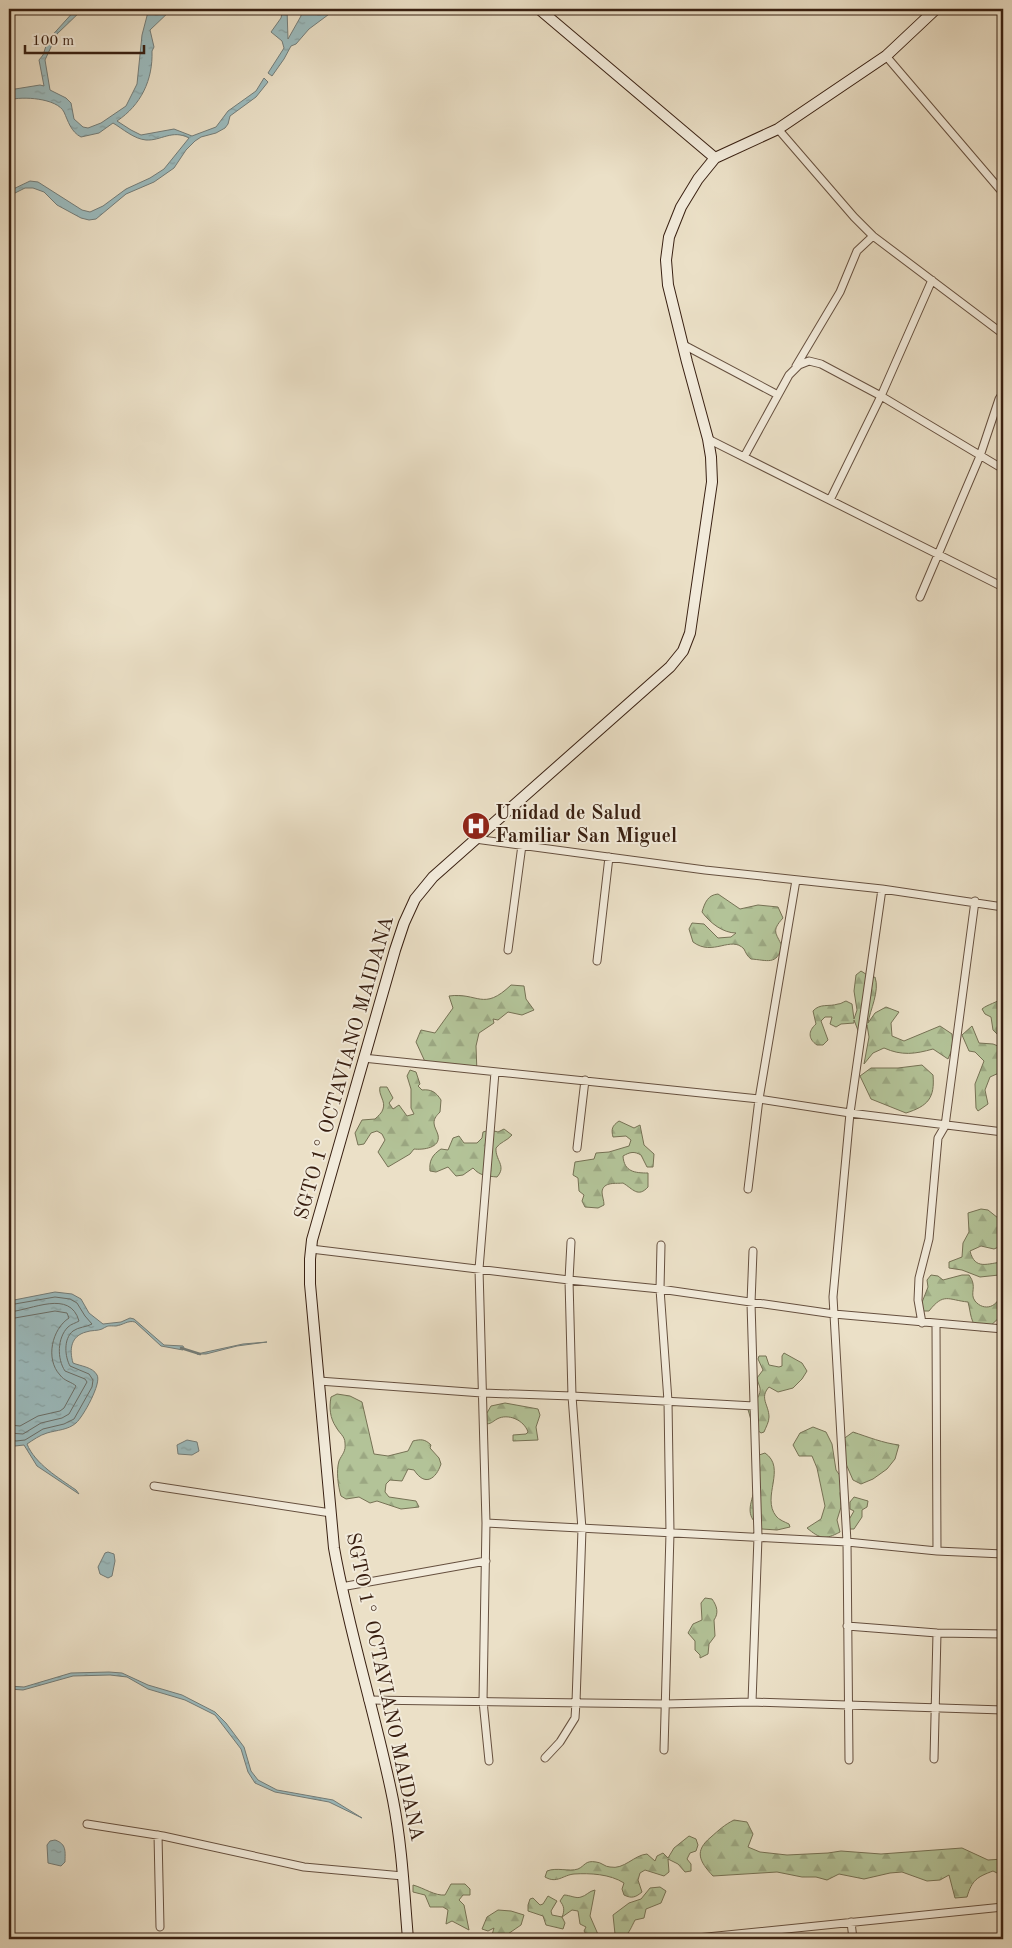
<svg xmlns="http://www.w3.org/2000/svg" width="1012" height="1948" viewBox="0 0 1012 1948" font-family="'Old Standard TT',serif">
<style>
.forest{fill:url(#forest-firs);stroke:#767255}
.water{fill:url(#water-ripples);stroke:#747d79}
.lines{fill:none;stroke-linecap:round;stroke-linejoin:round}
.shore{stroke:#6a6e68;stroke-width:1}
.stream{stroke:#747d79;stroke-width:2.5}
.minor-casing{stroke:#66503f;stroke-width:9}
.secondary-casing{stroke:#392012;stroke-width:12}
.minor{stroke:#f2ebdb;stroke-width:7}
.secondary{stroke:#f2ebdb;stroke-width:10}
.labels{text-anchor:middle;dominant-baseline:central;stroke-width:4;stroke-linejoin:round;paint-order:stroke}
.poi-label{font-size:20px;font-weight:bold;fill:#392012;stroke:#f2ebdb;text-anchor:start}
.street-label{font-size:20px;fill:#392012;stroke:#f2ebdb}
</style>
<defs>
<pattern id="forest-firs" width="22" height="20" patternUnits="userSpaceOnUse" patternTransform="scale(1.25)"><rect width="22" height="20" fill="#b3c398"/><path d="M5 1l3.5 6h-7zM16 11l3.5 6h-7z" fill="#9ba782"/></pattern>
<pattern id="water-ripples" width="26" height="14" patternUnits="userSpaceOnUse" patternTransform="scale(1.25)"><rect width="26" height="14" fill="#9bbbbe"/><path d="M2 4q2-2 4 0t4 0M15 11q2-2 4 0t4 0" fill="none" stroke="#86a0a2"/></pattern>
</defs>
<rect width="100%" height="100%" fill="#ebe0c7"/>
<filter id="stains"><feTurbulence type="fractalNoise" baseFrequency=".004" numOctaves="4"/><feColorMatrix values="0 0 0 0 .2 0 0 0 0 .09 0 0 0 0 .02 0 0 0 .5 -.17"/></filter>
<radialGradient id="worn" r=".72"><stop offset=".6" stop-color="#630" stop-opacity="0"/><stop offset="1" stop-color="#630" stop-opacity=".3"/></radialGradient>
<!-- forest -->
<path class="forest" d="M718 894 740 909 758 905 778 907 783 918C771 931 776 933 782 946 777 966 767 960 751 959 747 956 746 953 744 949 731 935 713 957 693 942L689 929 692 923 704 924 718 938 731 937 736 933C723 933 710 923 702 912 705 902 708 895 718 894Z
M861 971 872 978 875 977C880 991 870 1010 868 1023L875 1013 886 1007 899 1012 891 1023 892 1036 904 1041 940 1026 952 1034 953 1047 948 1059 933 1049C915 1054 902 1056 884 1048L873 1053 864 1064 869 1037 867 1025 865 1030V1033H859L854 1020V1023L841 1024 836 1027 830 1024 832 1017H825L821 1021 828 1040 823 1045H817C808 1039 808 1031 816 1024L813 1011C820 1003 829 1007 838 1004 841 1004 843 1002 846 1001L852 1004 854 1019 857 1010 854 991 856 975Z
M511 985 524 986 526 999 534 1010 522 1015 508 1012 498 1020 493 1019 494 1023 479 1033 476 1046 477 1073 427 1066 416 1042 421 1030 435 1033 453 1008 449 996C478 992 483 1012 511 985Z
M1003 997V1033L998 1035 993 1030 991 1017 985 1014 982 1009C988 1004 997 1003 1003 997Z
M972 1026 979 1043 993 1044 1003 1048V1066L1001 1072 990 1077 985 1090 988 1104 978 1111 976 1108 975 1084 984 1061 975 1052 969 1051 962 1035Z
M922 1065 933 1075C935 1098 928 1106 906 1113L871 1099 860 1076 871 1068H898Z
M410 1070 416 1072 420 1084 418 1086 422 1090C431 1089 436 1092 441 1100L440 1112C437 1115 434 1118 434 1123 434 1127 437 1131 438 1135 441 1148 423 1150 414 1149L410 1154 388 1167 378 1152 385 1140 382 1134 377 1131 371 1133 364 1144 358 1145 355 1133 362 1120 375 1119C378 1116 382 1113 383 1109 386 1101 378 1095 380 1087H387L393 1098 389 1103 393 1109 399 1105 407 1116 414 1114 411 1108V1089L407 1076Z
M619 1121 634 1128 640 1125 644 1145 654 1154 653 1167H647L641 1155C634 1151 630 1152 623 1156 624 1172 635 1173 648 1173V1187C638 1198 633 1189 623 1183 617 1184 603 1181 602 1192 602 1196 604 1200 604 1205L598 1208 585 1207 582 1201 584 1195 579 1191 578 1178 573 1175 575 1162 594 1159 596 1153 609 1152 629 1146 631 1140 626 1136 613 1137C611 1129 612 1126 619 1121Z
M504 1129 512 1135C507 1141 500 1142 496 1148 495 1160 507 1166 497 1177 487 1176 480 1176 473 1168L463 1175 456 1176 448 1167 436 1172 430 1171C429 1161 432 1155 441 1149L448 1150 453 1138 459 1136 464 1143H477L482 1138 483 1132 490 1130 498 1132Z
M981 1209 988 1210 998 1218C1000 1229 1003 1232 1003 1245L994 1249 981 1246 970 1251C975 1271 988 1263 1003 1262V1272L999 1275 980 1277 962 1270 949 1268V1262L962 1257 963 1243 969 1232 968 1213Z
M931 1275 938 1276 943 1280 962 1275H969C978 1287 969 1293 975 1301 984 1312 999 1307 1000 1293L1003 1291V1314L986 1330 980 1331C970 1323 971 1313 968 1302 948 1300 944 1292 929 1311H923L921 1305 928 1287 927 1280Z
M784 1353 802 1363 807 1371 802 1379 793 1388 778 1392 769 1387C759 1398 769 1405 769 1417 769 1422 766 1427 764 1432L761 1433 753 1427 747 1406 751 1400 757 1399C763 1388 759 1388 757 1378L763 1370 758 1359 759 1356H766L769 1365 779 1367 782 1366V1356Z
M337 1394 350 1396 362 1402 374 1454 388 1456 408 1451 413 1441C421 1439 425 1439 431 1445L430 1448 439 1458 441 1464C436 1479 425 1487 414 1470L408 1469 402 1481 390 1480 386 1484 385 1492 389 1497 416 1501 419 1507 401 1509 377 1501 370 1503 359 1497 346 1499 341 1496C338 1486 336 1471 339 1461 342 1454 346 1452 345 1443 345 1436 339 1433 336 1427 330 1418 329 1408 331 1397Z
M505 1403 538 1409 540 1415 536 1427 538 1440 513 1441V1435L526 1434 528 1432C524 1420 508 1413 497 1419 492 1422 491 1424 485 1424L484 1418 491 1406Z
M813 1427 826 1432 832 1444 836 1470 844 1481 840 1493 841 1507 837 1520 840 1532C825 1540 820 1539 807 1528L821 1519 825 1506 817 1468 812 1456H799L793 1445 800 1433Z
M853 1432C868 1437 883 1443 899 1445L895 1459 887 1469 873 1479 861 1484 853 1480 846 1464 842 1440Z
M765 1453C787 1468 761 1497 776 1516 779 1520 785 1522 789 1524L790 1527 777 1530 762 1529C745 1516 750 1507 754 1491 757 1479 757 1467 759 1455Z
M854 1497 868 1501 867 1507 862 1510V1517L854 1529H848L847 1523 854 1511 850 1509V1502Z
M705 1598 712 1599C717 1606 719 1613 714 1620L715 1636 709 1644 708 1654 700 1658V1655L695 1650V1641L688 1633 693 1624 702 1620 701 1603Z
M734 1820 747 1822 753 1834 748 1847 760 1852 787 1855 828 1853 841 1851 881 1854 962 1848 988 1860 1003 1859V1876L993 1871C977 1877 972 1880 967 1897L955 1898 949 1875 940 1880 927 1881 902 1872 890 1873 864 1879 839 1874 827 1880 816 1877H802L777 1872 713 1876C699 1861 694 1851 711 1837 719 1830 724 1825 734 1820Z
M689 1836 696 1839 698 1845 696 1851 690 1853 687 1859 691 1864V1871L685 1872 678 1864 668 1859 669 1872 664 1876 645 1870 640 1873 638 1880 642 1892C636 1897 632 1899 624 1895L622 1889 624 1883C610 1874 590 1873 574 1874 563 1875 557 1884 545 1877L547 1871C557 1867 569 1872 578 1869 585 1866 585 1860 596 1862 601 1862 605 1867 610 1867 624 1870 634 1855 647 1854L655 1861 657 1856 663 1853 668 1858 674 1848Z
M451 1884H465L470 1889V1895H463L459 1900 464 1905 469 1930 452 1921 446 1924 448 1910 443 1907H430L425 1895 413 1892V1885C424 1888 435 1896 445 1895Z
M660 1887 666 1891 661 1903 646 1909 644 1918 635 1920C627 1936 627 1939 609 1939L615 1934 613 1915 629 1903 641 1899 650 1888Z
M595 1890 590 1916 600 1939H589L584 1931 586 1927 580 1924 578 1911 572 1910 562 1917 565 1923 563 1929 546 1925 543 1916 528 1911V1905L530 1899 533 1898 540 1905 543 1904 548 1896 557 1901 551 1911 552 1915 562 1917C565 1910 564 1906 560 1901L564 1895C570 1895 576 1899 581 1897 586 1896 589 1891 595 1890Z
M498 1910 511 1911 524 1915 521 1925 505 1936 499 1934 492 1935 494 1928 488 1931 482 1929 487 1917Z"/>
<!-- water -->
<path class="water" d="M76 9H83L57 34 45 60 50 90 66 98 71 103 74 119 83 127 88 128 101 123 126 106 137 84 142 35 148 12 151 9H172L150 30 154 47 152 51C153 80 141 105 117 121L131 130 141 135 174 129 192 136 216 127 228 111 256 91 264 78 268 82 256 97 230 116 228 124 225 128 216 133 201 137 195 141 186 150 174 168 154 182 126 194 96 219 89 220 81 218 57 205 44 192 33 188H25L9 196V191L30 181 38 182 82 210 90 212 103 206 126 189 150 178 164 169 189 138C172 129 161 141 146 140 134 139 123 129 113 123L99 133 81 137C71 132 68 121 64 112 57 98 22 96 9 100V90L40 85 44 86 39 60 43 55 48 40Z
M283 9H287L288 39 301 16V13L295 12 296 9H336L309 29 296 44 291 46 284 59 272 76 268 73 284 48 282 41 271 32 281 18Z
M55 1292 72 1294 81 1299 89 1313 103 1324 121 1322 130 1318 134 1319 164 1345 183 1346 184 1348 183 1350 161 1346 135 1322C128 1320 123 1325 116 1326 108 1326 109 1325 102 1329 98 1331 91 1330 86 1332 71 1336 69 1349 73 1363 80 1366 93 1367 97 1375 102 1383 83 1417 76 1423 68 1430 57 1430 47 1433 40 1435 33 1440 27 1444 35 1464 59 1478 76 1490L79 1494 37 1466 24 1445 15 1446 9 1443V1301Z
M267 1342 237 1346 206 1354H197L243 1344Z
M187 1440 197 1442 199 1451 192 1455 178 1454 177 1445Z
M108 1552 114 1554 115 1561 112 1576 108 1578 100 1574 98 1567 105 1553Z
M109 1672 122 1673 148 1685 182 1695 215 1712 226 1723 244 1747 251 1771 258 1780 277 1790 333 1800 362 1818 329 1802 275 1792 255 1783 248 1772 241 1749 215 1715 185 1700 148 1689 127 1677 110 1675 73 1676 23 1690 9 1689V1686L24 1687 71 1673Z
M55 1840C67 1844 65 1852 65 1862L61 1866 48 1863 47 1845 50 1841Z"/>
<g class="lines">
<!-- shore -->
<path class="shore" d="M9 1305 55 1297 70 1299 77 1303 85 1316 92 1324C87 1327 78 1327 73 1331 63 1339 65 1357 70 1366L89 1374 93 1380 92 1387 74 1419 64 1424 43 1429 25 1440 16 1441 9 1439
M9 1312C32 1310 70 1289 79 1321 76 1323 71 1324 68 1327 57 1338 57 1359 65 1371L85 1379 87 1382 69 1414 62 1418 41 1423 23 1434 9 1433
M9 1319 55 1311 67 1313 69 1318C52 1329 45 1359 60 1375 64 1381 72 1382 76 1386L64 1408 60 1411 38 1416 20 1426 9 1425"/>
<!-- stream -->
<path class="stream" d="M181 1348 200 1354"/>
<defs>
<path id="minor" d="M886 56 1003 193
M778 129 854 217 873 236 1003 334
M682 344 778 395
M796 366 840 292 857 251 873 236
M708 439 1003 587
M744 457 789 375 799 365 809 361 821 364 881 396 1003 469
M830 500 881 396 932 280
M920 597 980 456 999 399 1003 393
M475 839 705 870 882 889 1003 907
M508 950 522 845
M597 961 609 857
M363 1058 759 1099 850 1113 1003 1132
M577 1148 585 1080
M748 1189 759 1099 796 880
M661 1245 660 1289 668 1401 670 1533 664 1750
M311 1249 569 1280 660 1289 834 1314 1003 1329
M922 1323 918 1300 919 1278 929 1239 938 1138 945 1126 975 901
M936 1324 937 1551
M319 1381 482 1393 572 1396 754 1406
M154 1486 331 1513
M486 1523 847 1542 937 1551 1003 1554
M341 1587 486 1561
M847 1626 937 1633 1003 1634
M368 1700 665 1704 752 1702 1003 1710
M752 1702 758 1537 751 1303 753 1251
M545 1758 560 1742 575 1718 576 1702 582 1529 572 1396 569 1280 571 1242
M934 1759 937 1633
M849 1760 847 1542 833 1297 850 1113 882 889
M489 1761 483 1701 486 1523 479 1269 495 1072
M87 1824 163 1836 304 1867 403 1876
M158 1835 160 1927
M851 1922 853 1939
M687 1939 1003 1907"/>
<path id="secondary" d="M539 9 715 158
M408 1939C404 1892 402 1846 393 1800 376 1715 349 1633 334 1548L310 1284V1259L312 1240 395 950 404 923 415 899 433 877 670 667 683 651 690 633 712 482 711 457 708 439 687 362 668 285 666 260 669 237 681 207 698 179 715 158 778 129 886 56 936 9"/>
</defs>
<!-- minor casing -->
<use href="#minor" class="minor-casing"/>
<!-- secondary casing -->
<use href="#secondary" class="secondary-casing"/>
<!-- minor -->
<use href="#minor" class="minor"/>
<!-- secondary -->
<use href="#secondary" class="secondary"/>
</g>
<!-- icons -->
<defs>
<symbol id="hospital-disc" viewBox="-11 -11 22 22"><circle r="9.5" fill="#8f2418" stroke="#f2ebdb"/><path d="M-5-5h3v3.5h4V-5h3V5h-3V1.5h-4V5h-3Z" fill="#fff"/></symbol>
</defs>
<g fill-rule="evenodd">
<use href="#hospital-disc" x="460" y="810" width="32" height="32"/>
</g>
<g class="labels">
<!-- poi labels -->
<g class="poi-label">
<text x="495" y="814">Unidad de Salud<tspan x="495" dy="23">Familiar San Miguel</tspan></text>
</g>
<!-- street labels -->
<g class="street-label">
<text transform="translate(345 1068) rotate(-74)">SGTO 1° OCTAVIANO MAIDANA</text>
<text transform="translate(384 1687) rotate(78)">SGTO 1° OCTAVIANO MAIDANA</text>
</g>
</g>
<!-- margin -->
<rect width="1012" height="1948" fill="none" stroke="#ebe0c7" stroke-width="30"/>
<rect x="10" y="10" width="992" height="1928" fill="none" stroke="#392012" stroke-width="2.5"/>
<rect x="15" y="15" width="982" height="1918" fill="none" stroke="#392012"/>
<!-- scale -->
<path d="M25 45v8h119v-8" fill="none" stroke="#392012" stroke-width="2.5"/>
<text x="32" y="45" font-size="15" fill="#392012" stroke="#f2ebdb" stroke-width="4" paint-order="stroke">100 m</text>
<rect width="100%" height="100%" filter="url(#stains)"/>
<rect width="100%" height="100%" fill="url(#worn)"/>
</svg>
